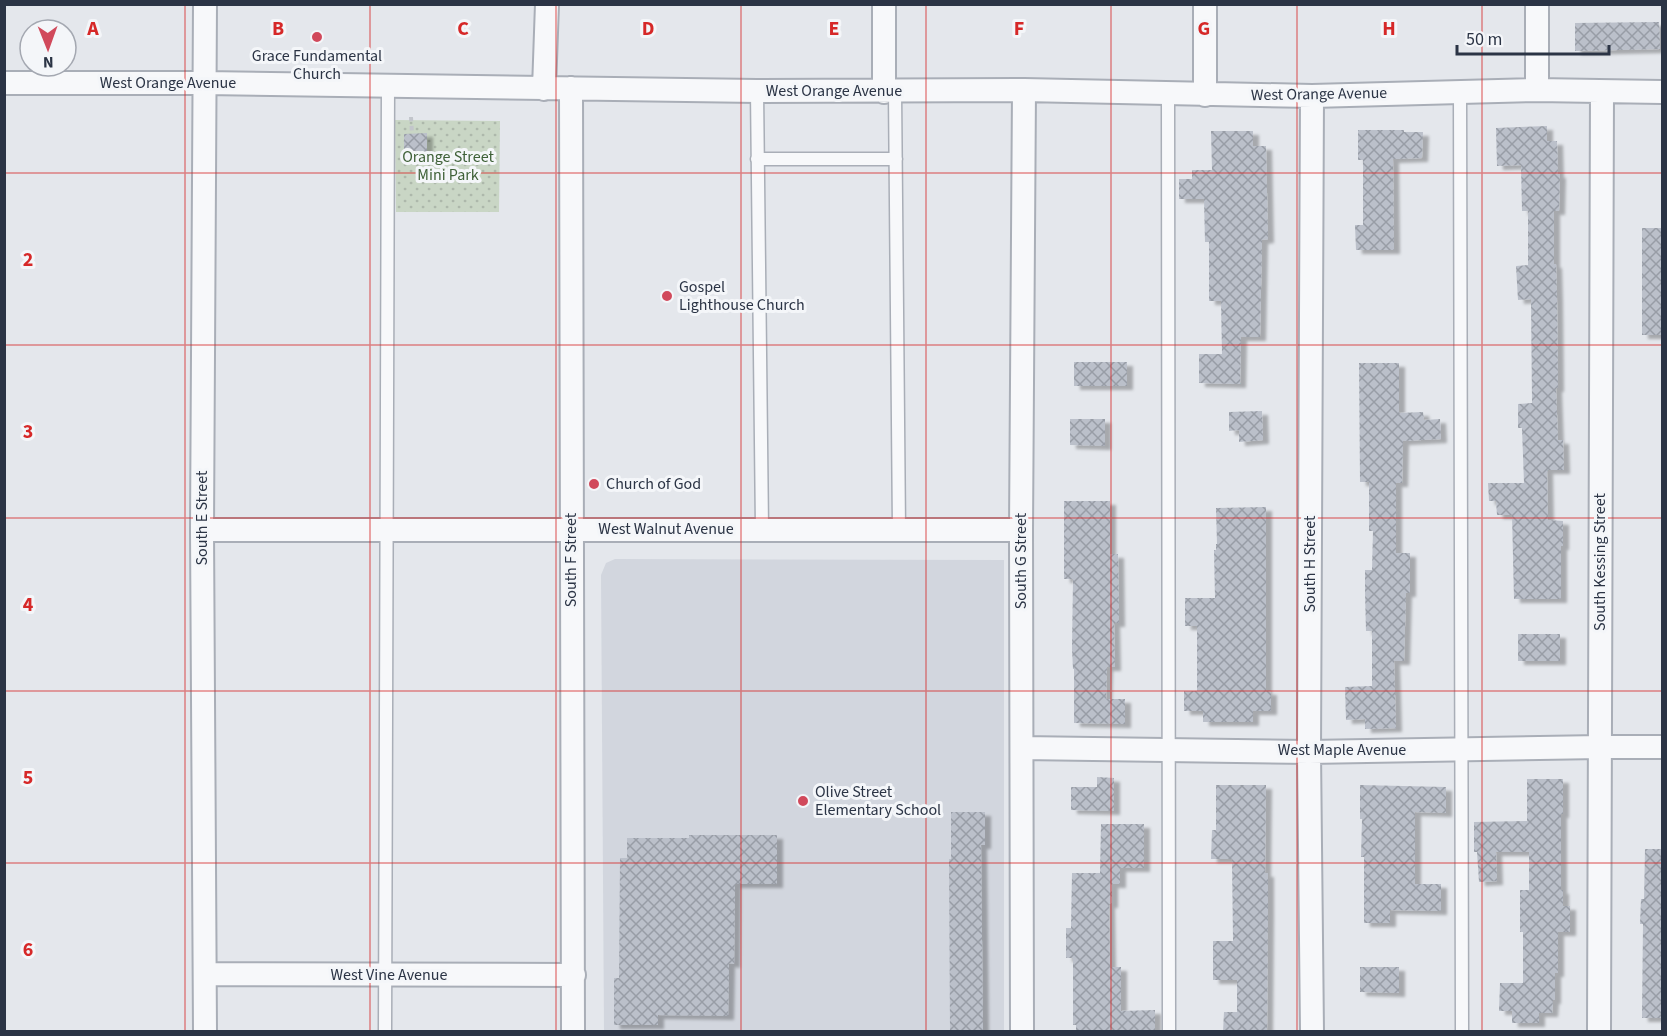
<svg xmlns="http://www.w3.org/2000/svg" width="1667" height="1036" viewBox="0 0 1667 1036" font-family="'Source Sans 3',sans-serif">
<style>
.built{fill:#d2d6de}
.park{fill:url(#park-dots)}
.building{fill:url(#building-cross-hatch);filter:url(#shadow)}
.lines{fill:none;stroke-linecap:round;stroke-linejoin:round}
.lane-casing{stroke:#a9aeb7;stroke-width:15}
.street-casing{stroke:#a9aeb7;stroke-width:26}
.path{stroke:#c2c5cb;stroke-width:4;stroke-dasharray:4.5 4.5;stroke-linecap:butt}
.lane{stroke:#f7f8fa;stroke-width:12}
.street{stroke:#f7f8fa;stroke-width:22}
.grid{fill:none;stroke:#d62828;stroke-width:1.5;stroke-opacity:0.55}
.poi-dot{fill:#d1495b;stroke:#f4f6f9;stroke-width:2}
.labels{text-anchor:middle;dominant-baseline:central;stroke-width:6;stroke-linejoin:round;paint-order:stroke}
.poi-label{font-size:16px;fill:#2b3445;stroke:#f4f6f9;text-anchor:start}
.street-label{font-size:16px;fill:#2b3445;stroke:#f4f6f9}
.park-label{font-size:16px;fill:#3f6138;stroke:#f4f6f9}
.grid-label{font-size:20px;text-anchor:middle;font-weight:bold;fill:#d62828;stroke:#f4f6f9;stroke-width:6;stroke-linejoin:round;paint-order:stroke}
</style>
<defs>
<pattern id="park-dots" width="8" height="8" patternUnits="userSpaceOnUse" patternTransform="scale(1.5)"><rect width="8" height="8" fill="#c9d6c5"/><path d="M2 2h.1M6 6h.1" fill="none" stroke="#adb8ab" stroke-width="1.8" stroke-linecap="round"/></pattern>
<pattern id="building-cross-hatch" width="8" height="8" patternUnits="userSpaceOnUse" patternTransform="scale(1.5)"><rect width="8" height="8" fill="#bbc0ca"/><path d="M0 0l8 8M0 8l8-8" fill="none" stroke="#989da6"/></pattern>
<filter id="shadow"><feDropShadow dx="6" dy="4" stdDeviation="1.5" flood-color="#0004"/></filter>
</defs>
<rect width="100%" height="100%" fill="#e4e7ec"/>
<!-- built -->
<path class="built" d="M615 559 1004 560V1031H604L601 575 606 563Z"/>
<!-- park -->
<path class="park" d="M395 120 500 121 499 212H396Z"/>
<!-- building -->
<path class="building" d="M1659 22 1660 49 1575 51V23Z
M1547 126V141H1557L1558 174H1560L1559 211H1554V264H1556L1557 298 1558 388H1556L1558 440H1563L1564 470H1547L1548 520 1563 521V546H1561V599H1514L1512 515H1497L1496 501H1489L1488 483H1524L1522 428H1518V404L1532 403 1531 299 1518 300 1516 266 1528 265V211H1522L1521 165 1497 166 1496 128Z
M1358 130H1404V132H1423L1422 158 1393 159 1394 250H1356L1355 225H1363V160H1358Z
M1211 131H1253V146H1266L1268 239 1262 240 1260 337H1241L1240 384 1199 383V354H1222L1221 301H1209V242H1205L1204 199H1179V179H1192V170H1212Z
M427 133V152L404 153V134Z
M1642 228H1662V335H1642Z
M1074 362H1127V386H1074Z
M1359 363H1399V413L1423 412 1424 420 1440 419 1441 439 1403 441 1402 483H1396V553H1410V593H1406L1404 661H1394L1396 728 1365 729V719L1346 720 1345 687 1372 686V631H1366L1365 593V570H1372L1373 531H1369V482H1360Z
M1262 411 1263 440 1239 442V430L1229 431V412Z
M1070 419H1105V446L1070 445Z
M1064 501H1110V554H1118L1119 623H1114L1115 667H1107L1106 699H1125V724L1074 723V669H1073L1072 649 1073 579H1064Z
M1266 507V691H1271V711H1253V722H1203V711H1184V691H1197V626H1185V598H1215L1214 550H1216V544H1217L1216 508Z
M1518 634H1560V661H1518Z
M1097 777 1114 778V811L1071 810V787H1097Z
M1527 779H1563V814H1561V890H1563V906H1570V932H1558V973H1555V1000H1553L1552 1013H1539V1023H1512V1011H1499L1500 983H1523V932H1520V890H1529V852H1496L1497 881 1479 882 1477 852H1474V822L1527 821Z
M1216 785H1266L1265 873H1268V911L1267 1032H1223L1224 1012H1237V980H1213V941H1233L1232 859H1211L1212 830H1216Z
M1360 785 1446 787V813L1415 812V884H1441V911L1390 910V923H1364V857H1361L1362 819H1360Z
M951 812H985V845H981L983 1032H950L949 859H951Z
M1101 824H1144V868H1120V884H1112V904H1109L1110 967H1121V1011L1155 1010V1032H1076V1025H1073V958H1066V928H1071L1072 873H1100Z
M689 835H777V884H735L734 964 729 963 728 1016 658 1015V1025H614V978H619L620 858H627V838H689Z
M1645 849H1662V1018H1642L1643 924H1640L1641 899H1644Z
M1360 967H1399V993L1360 992Z"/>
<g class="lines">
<defs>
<path id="lane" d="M757 91 762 529
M895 92 899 530
M1460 92 1462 1032
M1168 94 1169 1032
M757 159H896
M385 1032 388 86"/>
<path id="street" d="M884 4V92
M4 83H205L757 91 1024 90 1312 96 1537 90 1662 92
M571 88 573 1032
M544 89 547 4
M1537 90V4
M1205 95V4
M202 530H1021
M1022 748 1309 752 1600 747H1662
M205 974 574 975
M205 1032 202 530 205 4
M1022 1032 1021 530 1024 90
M1312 1032 1309 752 1312 96
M1599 1032 1602 92"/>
</defs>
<!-- lane casing -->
<use href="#lane" class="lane-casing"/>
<!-- street casing -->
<use href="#street" class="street-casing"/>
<!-- path -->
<path class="path" d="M411 117 412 134"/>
<!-- lane -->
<use href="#lane" class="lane"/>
<!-- street -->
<use href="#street" class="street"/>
</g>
<!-- grid -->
<path class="grid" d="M185 4V1032M370 4V1032M556 4V1032M741 4V1032M926 4V1032M1111 4V1032M1297 4V1032M1482 4V1032M4 173H1662M4 345H1662M4 518H1662M4 691H1662M4 863H1662"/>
<!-- markers -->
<g class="poi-dot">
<circle cx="317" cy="37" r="6"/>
<circle cx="667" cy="296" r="6"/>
<circle cx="594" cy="484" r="6"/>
<circle cx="803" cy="801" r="6"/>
</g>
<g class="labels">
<!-- poi labels -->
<g class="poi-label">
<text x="317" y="56" text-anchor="middle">Grace Fundamental<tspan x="317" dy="18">Church</tspan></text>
<text x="679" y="287">Gospel<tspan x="679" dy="18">Lighthouse Church</tspan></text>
<text x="606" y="484">Church of God</text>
<text x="815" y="792">Olive Street<tspan x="815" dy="18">Elementary School</tspan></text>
</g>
<!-- street labels -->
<g class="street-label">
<text x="168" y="83">West Orange Avenue</text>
<text x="834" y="91">West Orange Avenue</text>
<text transform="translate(1319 94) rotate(-1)">West Orange Avenue</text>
<text transform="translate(202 518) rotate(-90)">South E Street</text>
<text x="666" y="529">West Walnut Avenue</text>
<text transform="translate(571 560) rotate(-90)">South F Street</text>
<text transform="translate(1021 561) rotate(-90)">South G Street</text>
<text transform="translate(1600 562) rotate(-90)">South Kessing Street</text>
<text transform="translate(1310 564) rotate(-90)">South H Street</text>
<text x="1342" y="750">West Maple Avenue</text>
<text x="389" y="975">West Vine Avenue</text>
</g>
<!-- park labels -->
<g class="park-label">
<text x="448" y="157">Orange Street<tspan x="448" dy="18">Mini Park</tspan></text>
</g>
</g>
<g class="grid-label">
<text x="93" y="35">A</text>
<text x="278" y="35">B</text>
<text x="463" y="35">C</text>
<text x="648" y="35">D</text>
<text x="834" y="35">E</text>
<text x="1019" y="35">F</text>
<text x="1204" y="35">G</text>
<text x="1389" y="35">H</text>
<text x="28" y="266">2</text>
<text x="28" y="438">3</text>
<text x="28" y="611">4</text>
<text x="28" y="784">5</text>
<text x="28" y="956">6</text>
</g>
<!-- border -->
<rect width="1667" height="1036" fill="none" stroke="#2b3445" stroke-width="12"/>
<!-- north arrow -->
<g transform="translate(48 48) rotate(179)"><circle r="28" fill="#f4f6f9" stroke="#a4a8b1" stroke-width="1.5"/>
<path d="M0-4.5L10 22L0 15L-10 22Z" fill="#d1495b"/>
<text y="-9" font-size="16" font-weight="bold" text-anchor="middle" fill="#2b3445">N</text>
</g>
<!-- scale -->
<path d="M1457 45v9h152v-9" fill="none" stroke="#2b3445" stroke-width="3"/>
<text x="1466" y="45" font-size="18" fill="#2b3445" stroke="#f4f6f9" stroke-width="4.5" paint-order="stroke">50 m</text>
</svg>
